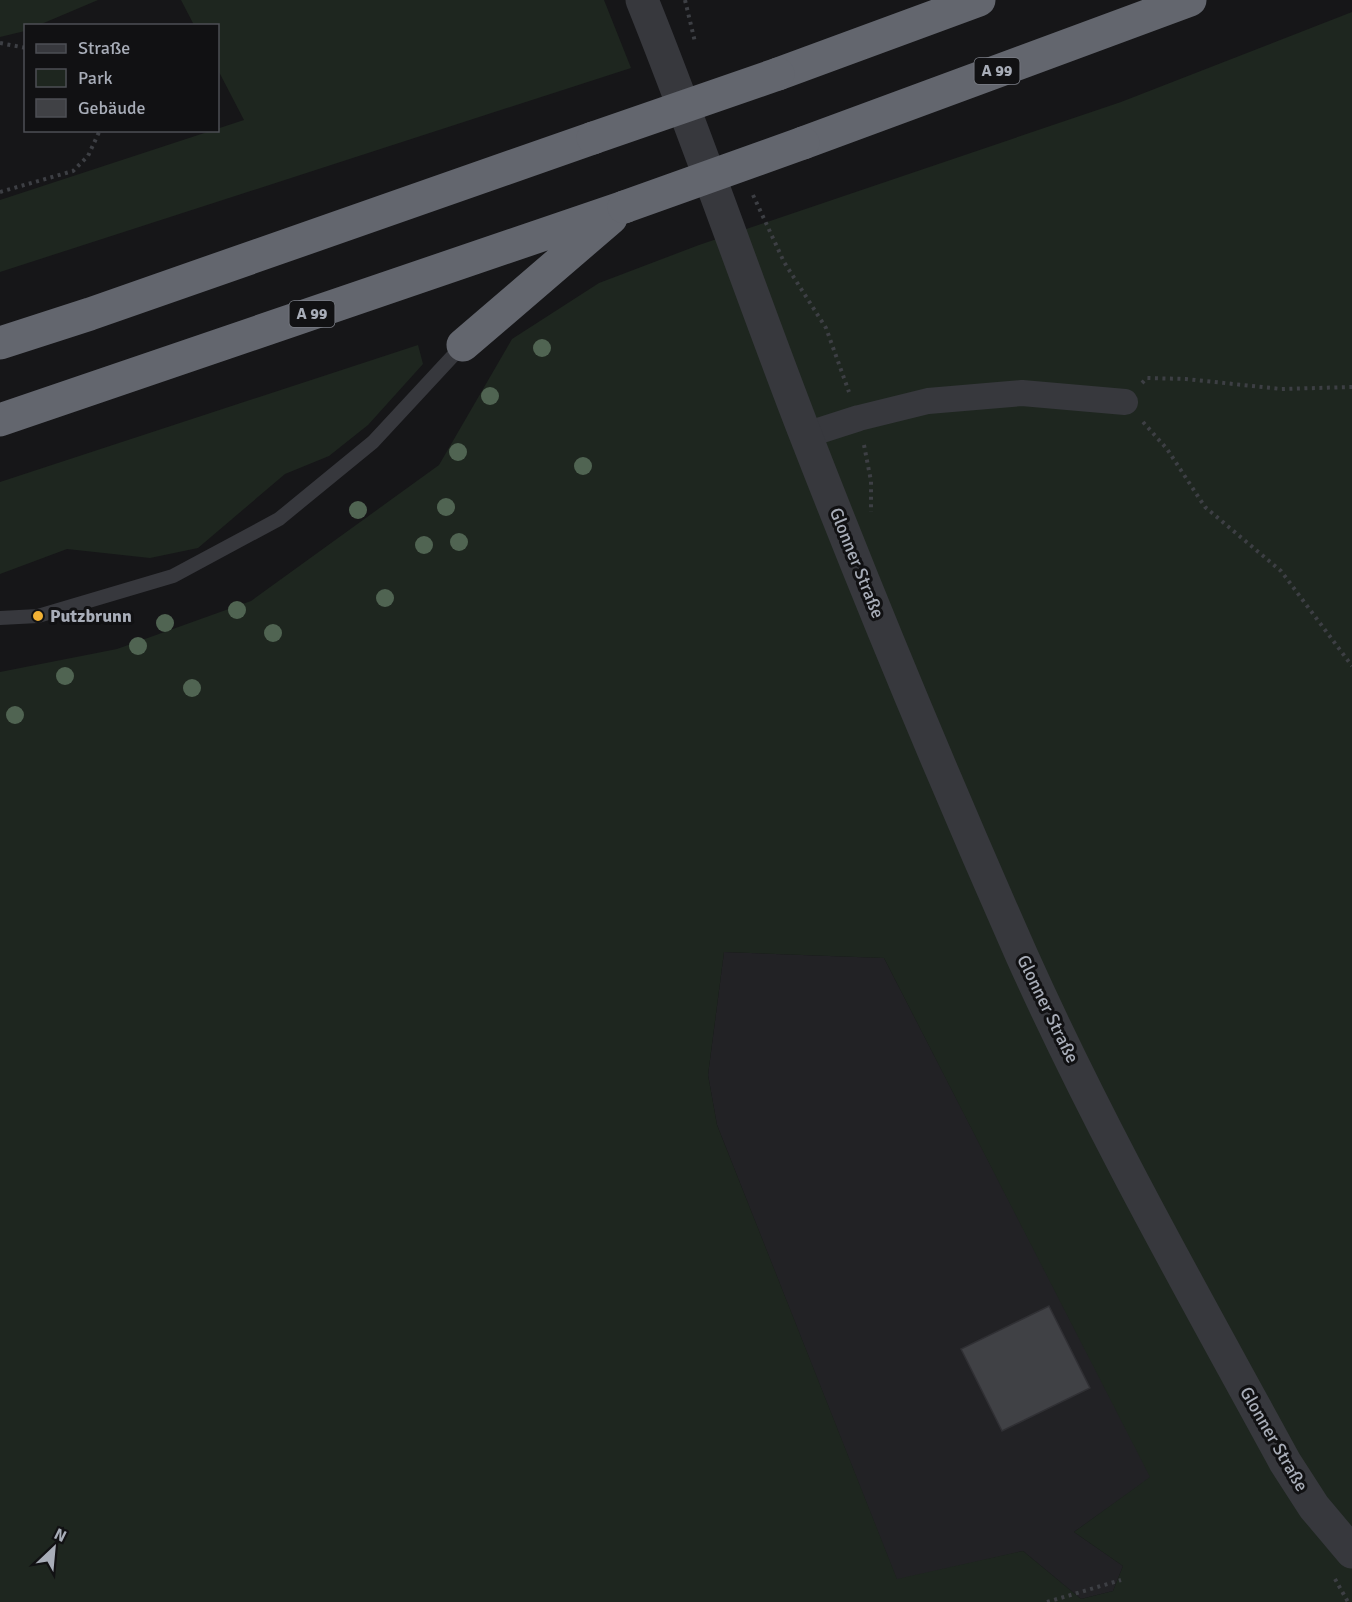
<svg xmlns="http://www.w3.org/2000/svg" width="1352" height="1602" viewBox="0 0 1352 1602" font-family="Signika,sans-serif">
<style>
.built{fill:#222225}
.green{fill:#1e261f;fill-rule:evenodd}
.building{fill:#404145;stroke:#303034;stroke-width:1.5}
.lines{fill:none;stroke-linecap:round;stroke-linejoin:round}
.path{stroke:#3d3f44;stroke-width:4;stroke-dasharray:3 4.5;stroke-linecap:butt}
.service{stroke:#37383d;stroke-width:14}
.minor{stroke:#37383d;stroke-width:26}
.tertiary{stroke:#37383d;stroke-width:33}
.motorway{stroke:#63666e;stroke-width:33}
.motorway-bridge{stroke:#63666e;stroke-width:33}
.tree{fill:#506452}
.poi-dot{fill:#f2b134;stroke:#111113;stroke-width:2}
.labels{text-anchor:middle;dominant-baseline:central;stroke-width:6;stroke-linejoin:round;paint-order:stroke}
.shield{fill:#111113;stroke:#7b7e86;stroke-width:1.5}
.shield-label{font-size:16px;font-weight:bold;fill:#a8adb8}
.street-label{font-size:18px;fill:#a8adb8;stroke:#111113}
.poi-label{font-size:18px;font-weight:bold;fill:#a8adb8;stroke:#111113;text-anchor:start}
</style>
<rect width="100%" height="100%" fill="#161618"/>
<!-- built -->
<path class="built" d="M724 952 884 958 1151 1477 1074 1532 1123 1566 1113 1591 1081 1599 1023 1551 897 1580 717 1125 708 1075Z"/>
<!-- green -->
<path class="green" d="M0 0H98L39 25 26 26 25 31 0 37Z
M181 0H604L631 68 0 272V200L244 120 218 70V26L194 25Z
M1352 12V1602H0V672L117 649 251 601 439 465 512 339 599 283 699 245 1121 102ZM724 952 884 958 1150 1477 1074 1532 1123 1566 1113 1591 1081 1599 1023 1551 897 1579 717 1125 708 1075Z
M418 345 423 364 368 425 329 456 285 474 198 548 150 558 67 549 0 574V482Z"/>
<!-- building -->
<path class="building" d="M1049 1306 1090 1388 1002 1431 961 1349Z"/>
<g class="lines">
<!-- path -->
<path class="path" d="M685 0 695 42
M0 43 26 48
M0 192 73 171 88 156 100 130
M753 195 784 262 826 328 849 392
M1142 383 1147 378 1186 379 1281 389 1352 387
M1143 422 1167 449 1205 507 1281 571 1352 666
M864 445 871 481V512
M1335 1579 1348 1602
M1047 1602 1121 1580"/>
<!-- service -->
<path class="service" d="M0 618 38 616 173 576 279 519 373 442 463 345"/>
<!-- minor -->
<path class="minor" d="M806 435 859 418 928 401 1022 393 1125 402"/>
<!-- tertiary -->
<path class="tertiary" d="M642 0C700 144 750 292 806 436 874 611 946 784 1022 956 1100 1130 1194 1295 1285 1462L1314 1507 1352 1552"/>
<!-- motorway -->
<path class="motorway" d="M778 74 979 0
M803 143 1190 0
M0 343 90 314 593 138
M463 345 611 218
M0 420 624 207"/>
<!-- motorway-bridge -->
<path class="motorway-bridge" d="M593 138 778 74
M624 207 803 143"/>
</g>
<!-- trees -->
<g class="tree">
<circle cx="542" cy="348" r="9"/>
<circle cx="490" cy="396" r="9"/>
<circle cx="458" cy="452" r="9"/>
<circle cx="583" cy="466" r="9"/>
<circle cx="446" cy="507" r="9"/>
<circle cx="358" cy="510" r="9"/>
<circle cx="459" cy="542" r="9"/>
<circle cx="424" cy="545" r="9"/>
<circle cx="385" cy="598" r="9"/>
<circle cx="237" cy="610" r="9"/>
<circle cx="165" cy="623" r="9"/>
<circle cx="273" cy="633" r="9"/>
<circle cx="138" cy="646" r="9"/>
<circle cx="65" cy="676" r="9"/>
<circle cx="192" cy="688" r="9"/>
<circle cx="15" cy="715" r="9"/>
</g>
<!-- markers -->
<circle class="poi-dot" cx="38" cy="616" r="6"/>
<g class="labels">
<!-- shield labels -->
<g class="shield">
<rect x="974.5" y="58" width="45" height="26" rx="4.5"/>
<rect x="289.5" y="301" width="45" height="26" rx="4.5"/>
</g>
<g class="shield-label">
<text x="997" y="71">A 99</text>
<text x="312" y="314">A 99</text>
</g>
<!-- street labels -->
<g class="street-label">
<text transform="translate(857 563) rotate(68)">Glonner Straße</text>
<text transform="translate(1048 1009) rotate(64)">Glonner Straße</text>
<text transform="translate(1274 1439) rotate(60)">Glonner Straße</text>
</g>
<!-- poi labels -->
<g class="poi-label">
<text x="50" y="616">Putzbrunn</text>
</g>
</g>
<!-- legend -->
<rect x="24" y="24" width="195" height="108" fill="#111113" stroke="#4d4f55" stroke-width="1.5"/>
<rect x="36" y="44" width="30" height="9" fill="#37383d" stroke="#4d4f55" stroke-width="1.5"/>
<text x="78" y="54" font-size="18" fill="#a8adb8">Straße</text>
<rect x="36" y="69" width="30" height="18" fill="#1e261f" stroke="#4d4f55" stroke-width="1.5"/>
<text x="78" y="84" font-size="18" fill="#a8adb8">Park</text>
<rect x="36" y="99" width="30" height="18" fill="#404145" stroke="#4d4f55" stroke-width="1.5"/>
<text x="78" y="114" font-size="18" fill="#a8adb8">Gebäude</text>
<!-- north arrow -->
<g transform="translate(54 1548) rotate(26)" stroke="#111113" stroke-width="4.5" paint-order="stroke">
<path d="M0-4.5L10 22L0 15L-10 22Z" fill="#a8adb8"/>
<text y="-9" font-size="16" font-weight="bold" text-anchor="middle" fill="#a8adb8">N</text>
</g>
</svg>
